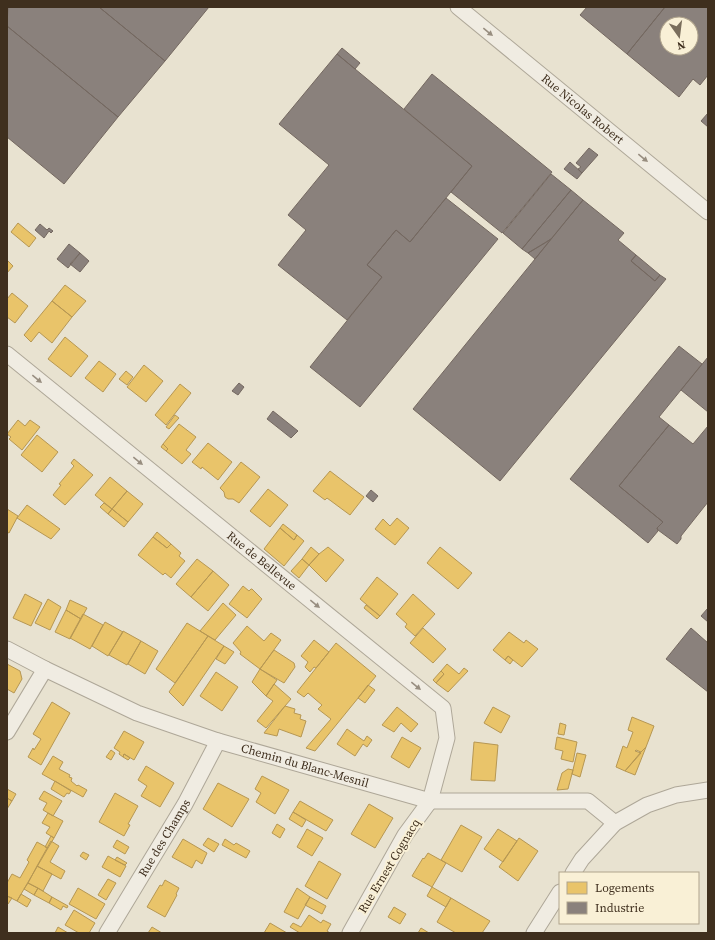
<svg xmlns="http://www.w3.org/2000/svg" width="715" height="940" viewBox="0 0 715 940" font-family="'Source Serif 4',serif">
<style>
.homes{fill:#e9c46a;stroke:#b69753}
.industry{fill:#8a817c;stroke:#746860;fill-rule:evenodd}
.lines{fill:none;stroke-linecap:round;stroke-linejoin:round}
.minor-casing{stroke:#aea798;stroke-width:17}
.minor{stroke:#f0ece2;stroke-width:15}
.oneway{fill:#988e80}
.labels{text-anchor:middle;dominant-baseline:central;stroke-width:4;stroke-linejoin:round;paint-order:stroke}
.street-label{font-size:12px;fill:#3f2f1e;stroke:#f9f0d6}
</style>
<rect width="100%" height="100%" fill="#e8e2d0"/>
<!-- homes -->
<path class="homes" d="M18 223 36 238 29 247 11 232Z
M7 260 13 266 7 273Z
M65 285 86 301 72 317 52 301Z
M12 293 28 306 15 323 7 317V299Z
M52 301 72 317 52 343 39 332 31 342 24 335Z
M65 337 88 356 71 377 48 359Z
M99 361 116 374 103 392 85 378Z
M144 365 163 381 146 402 127 387Z
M126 371 133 377 127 385 119 379Z
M180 384 191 393 166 425 155 415Z
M175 415 179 418 169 429 166 427Z
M18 420 25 426 30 420 40 427 22 450 9 439 11 437 7 434Z
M179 424 196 437 186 450 191 454 182 464 166 451 168 449 163 444Z
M37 435 58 452 42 472 21 455Z
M208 443 232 462 218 480 202 467 201 469 192 462Z
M163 444 168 449 166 451 161 447Z
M74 459 93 475 65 505 53 495 61 485 59 484 74 466 71 463Z
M241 462 260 477 239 503 233 499H228L225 497 224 492 220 488Z
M330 471 364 497 350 515 327 498 325 500 313 491Z
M110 477 127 491 112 509 95 495Z
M268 489 288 505 270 527 250 511Z
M127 491 143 504 128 522 112 509Z
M104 503 112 509 108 514 100 507Z
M27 505 60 529 51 539 17 518Z
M7 509 18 516 9 533 7 532Z
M112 509 128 522 124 527 108 514Z
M397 518 409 528 395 545 375 529 383 519 390 526Z
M283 524 297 535 294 540 280 528Z
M280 528 294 540 297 535 304 541 284 566 264 549Z
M157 532 171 544 167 548 153 537Z
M153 537 167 548 171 544 181 553 179 556 185 561 171 578 165 573 163 575 138 555Z
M311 547 319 554 309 565 302 559Z
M328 547 344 560 326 582 309 565 319 554Z
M440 547 472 573 458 589 427 563Z
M197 559 213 571 191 597 176 584Z
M302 559 309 565 299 578 291 571Z
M213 571 229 585 208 611 191 597Z
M377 577 398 594 380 616 360 599Z
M243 586 249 591 251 589H252L262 599 247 618 229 604Z
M25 594 42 603 31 626 13 618Z
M413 594 435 614 415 636 405 627 407 624 396 614Z
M48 599 61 607 50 630 35 623Z
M70 600 87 608 81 619 66 610Z
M223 603 236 615 215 640 200 631Z
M366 605 380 616 377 619 364 608Z
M66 610 81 619 70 639 55 632Z
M83 614 103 625 90 649 70 638Z
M105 622 123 632 108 656 92 646Z
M187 623 208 636 175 683 156 669Z
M247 626 264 641 271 633 281 640 260 669 240 654 241 652 233 643Z
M423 628 446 649 433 663 410 643Z
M123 631 141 641 127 665 109 655Z
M509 632 524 643 526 640 538 649 522 667 508 656 505 660 493 650Z
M208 636 224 646 183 706 169 692Z
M314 640 329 652 316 668 314 667 310 672 305 667 308 662 301 656Z
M141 641 158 651 145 674 128 664Z
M336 643 376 676 315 751 306 748 331 719 318 709 322 705 308 693 304 697 297 692Z
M224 646 234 652 225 664 216 659Z
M274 650 294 663 295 667 284 683 260 669Z
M508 656 513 660 510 664 505 660Z
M7 664 20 671 22 679 14 693 7 689Z
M447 664 459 674 464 668 468 671 448 692 436 683 444 674 441 671Z
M260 669 277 680 266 696 252 682Z
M441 671 444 674 436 683 433 680Z
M216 672 238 687 222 711 200 696Z
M274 684 291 699 266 728 257 721 273 701 266 696Z
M368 685 375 690 365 703 358 698Z
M52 702 70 713 41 765 28 757 33 748 34 750 41 739 33 734Z
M285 706 295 709 294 713 301 715 300 719 306 721 301 737 279 729 277 736 264 733Z
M397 707 418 724 411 732 401 723 394 732 382 725Z
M493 707 510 716 501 733 484 723Z
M632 717 654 726 646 747 641 752 636 750 635 751 641 753 625 771 616 767 623 746 627 748 633 732 628 730Z
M560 723 566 725 564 735 558 734Z
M347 729 364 741 367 736 372 740 367 747 363 744 355 756 337 744Z
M124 731 144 742 134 760 124 754 123 757 119 754 120 752 114 748Z
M402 737 421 748 409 768 391 757Z
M557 737 577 742 573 762 561 759 563 751 555 749Z
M474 742 498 745 495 781 471 780Z
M646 747 635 775 625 771 641 752Z
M111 750 115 753 111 760 106 757Z
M577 753 586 755 580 777 572 774Z
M124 754 130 758 128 760 123 757Z
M53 756 63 762 59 769 70 775 69 777 72 778 71 781 77 786 78 785 87 790 83 797 42 774Z
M146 766 174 783 160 807 141 796 147 786 138 780Z
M568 769 573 770 568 789 557 790 562 773Z
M262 776 289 790 275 814 256 802 261 793 255 789Z
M55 781 71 791 69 794 67 793 64 797 51 789Z
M218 783 249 799 232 827 203 809Z
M7 789 16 794 12 801 7 798Z
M44 791 62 801 53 816 43 810 47 803 39 799Z
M115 793 138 806 128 824 130 825 124 836 99 822Z
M7 798 12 801 7 809Z
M300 801 333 820 326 831 293 812Z
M369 804 393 818 375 848 351 834Z
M293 812 306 820 302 827 289 819Z
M48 813 63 821 54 838 46 833 50 827 42 823Z
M277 824 285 829 280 838 272 833Z
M461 825 482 837 462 872 441 860Z
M307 829 323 838 312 856 297 847Z
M498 829 517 841 503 862 484 849Z
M51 836 54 838 48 848 45 847Z
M208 838 219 844 214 852 203 845Z
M519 838 538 851 518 881 499 867Z
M183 839 207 853 202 864 196 860 192 868 172 857Z
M225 839 234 845 236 843 250 851 246 858 222 845Z
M117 840 129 847 125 854 113 847Z
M51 841 59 846 50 862 65 871 61 879 37 866Z
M37 842 48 848 17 901 7 896V883L12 874 20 878 29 862 27 860Z
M83 852 89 855 86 860 80 856Z
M428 853 446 863 432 887 412 876 423 858 424 859Z
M108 856 126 866 120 877 102 867Z
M117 857 127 863 125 865 115 860Z
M319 861 341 874 327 899 305 886Z
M37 866 52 874 43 891 28 883Z
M108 879 116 883 106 900 98 895Z
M165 880 179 888 176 894 177 895 165 917 147 907 160 885 162 886Z
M28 883 38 888 34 895 24 889Z
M432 887 451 898 446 907 427 896Z
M38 888 52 897 49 903 34 895Z
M78 888 105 904 96 919 69 904Z
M297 888 310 897 298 919 284 912Z
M21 894 31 900 27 907 17 901Z
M7 896 12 898 8 904H7Z
M52 897 68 906 67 908 63 906 61 910 49 903Z
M310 897 326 906 322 914 305 905Z
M451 898 490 921 482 933H456L437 922Z
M394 907 406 914 400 924 388 917Z
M74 910 95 923 89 933H79L65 925Z
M309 915 321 923 323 920 331 924 327 931 330 933H300L290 927 293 923 301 927Z
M270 923 287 933H264Z
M58 927 68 933H55Z
M152 927 162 933H148Z
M421 928 429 933H418Z"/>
<!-- industry -->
<path class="industry" d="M8 7H99L165 61 118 117 7 26Z
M99 7H209L165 61Z
M587 7H665L627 54 580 15Z
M665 7H708V75L700 85 693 79 679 97 627 54ZM667 24H691V48H667Z
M7 26 118 117 64 184 7 137Z
M342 48 360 63 355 69 337 54Z
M337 54 472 166 410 242 396 230 367 265 382 277 347 320 278 265 306 230 288 215 329 165 279 124Z
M432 74 552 172 502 233 451 192 472 166 404 109Z
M708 113V127L701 121Z
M589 148 598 155 582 173 578 169 581 167 576 163Z
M570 162 582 173 577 179 564 169Z
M551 174 571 190 522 249 503 233Z
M571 190 583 200 551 239 528 253 522 249Z
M446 198 498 239 360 407 310 367 382 277 367 265 396 230 410 242Z
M583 200 624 233 618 240 636 255 631 261 655 281 660 275 666 279 500 481 413 409Z
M40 224 47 230 49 228 53 231 51 233 49 231 44 238 35 230Z
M551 239 535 259 528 253 545 243Z
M69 244 80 253 68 268 57 259Z
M80 253 89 261 80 272 70 264Z
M636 255 660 275 655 281 631 261Z
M679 346 702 364 659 417 669 425 619 486 663 522 657 528 658 531 648 543 570 479Z
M708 357V412L681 390Z
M239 383 244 387 238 395 232 391Z
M273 411 298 431 291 438 267 419Z
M669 425 693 444 708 426V502L681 536V539L677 544 658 530 657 528 663 522 619 486Z
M371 490 378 496 373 502 366 496Z
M708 608V622L701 616Z
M691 628 708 643V692L666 659Z"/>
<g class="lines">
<defs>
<g id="minor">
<path id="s1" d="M458 7 708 212"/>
<path id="s2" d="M7 354 443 708 447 738 430 801 405 835 350 933"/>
<path id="s3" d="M7 649 45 669 137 713 218 741 430 801H588L615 823"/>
<path d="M7 732 45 669"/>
<path d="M573 873 582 859 615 823 647 805 676 795 708 790"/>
<path id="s4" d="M107 933 185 804 218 741"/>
<path d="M534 933 560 892"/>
</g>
</defs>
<!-- minor casing -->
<use href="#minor" class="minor-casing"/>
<!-- minor -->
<use href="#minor" class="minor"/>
</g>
<!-- one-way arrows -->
<defs><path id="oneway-solid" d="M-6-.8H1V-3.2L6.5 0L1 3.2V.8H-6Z"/></defs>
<g class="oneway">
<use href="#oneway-solid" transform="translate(488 32) rotate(39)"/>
<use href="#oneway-solid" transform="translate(643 158) rotate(39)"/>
<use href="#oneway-solid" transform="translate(37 379) rotate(39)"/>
<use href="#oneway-solid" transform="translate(138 461) rotate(39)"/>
<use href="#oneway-solid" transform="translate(315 604) rotate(39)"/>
<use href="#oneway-solid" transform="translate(416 686) rotate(39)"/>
</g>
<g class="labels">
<!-- street labels -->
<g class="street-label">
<text stroke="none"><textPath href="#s1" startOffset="161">Rue Nicolas Robert</textPath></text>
<text stroke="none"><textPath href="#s2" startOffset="328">Rue de Bellevue</textPath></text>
<text stroke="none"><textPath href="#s3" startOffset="321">Chemin du Blanc-Mesnil</textPath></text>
<text stroke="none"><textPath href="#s4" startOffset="111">Rue des Champs</textPath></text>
<text transform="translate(389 866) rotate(-59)">Rue Ernest Cognacq</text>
</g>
</g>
<!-- border -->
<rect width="715" height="940" fill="none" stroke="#3f2f1e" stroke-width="16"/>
<!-- legend -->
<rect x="559" y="872" width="140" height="52" fill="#f9f0d6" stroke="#afa38c"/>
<rect x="567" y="882" width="20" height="12" fill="#e9c46a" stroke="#afa38c"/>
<text x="595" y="892" font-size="12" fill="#3f2f1e">Logements</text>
<rect x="567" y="902" width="20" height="12" fill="#8a817c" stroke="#afa38c"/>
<text x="595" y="912" font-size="12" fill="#3f2f1e">Industrie</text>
<!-- north arrow -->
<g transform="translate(679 36) rotate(166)"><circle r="19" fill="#f9f0d6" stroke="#afa38c"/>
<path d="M0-3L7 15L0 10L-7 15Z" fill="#7a6e5c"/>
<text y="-6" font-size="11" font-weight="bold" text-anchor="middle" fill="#3f2f1e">N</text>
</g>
</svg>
